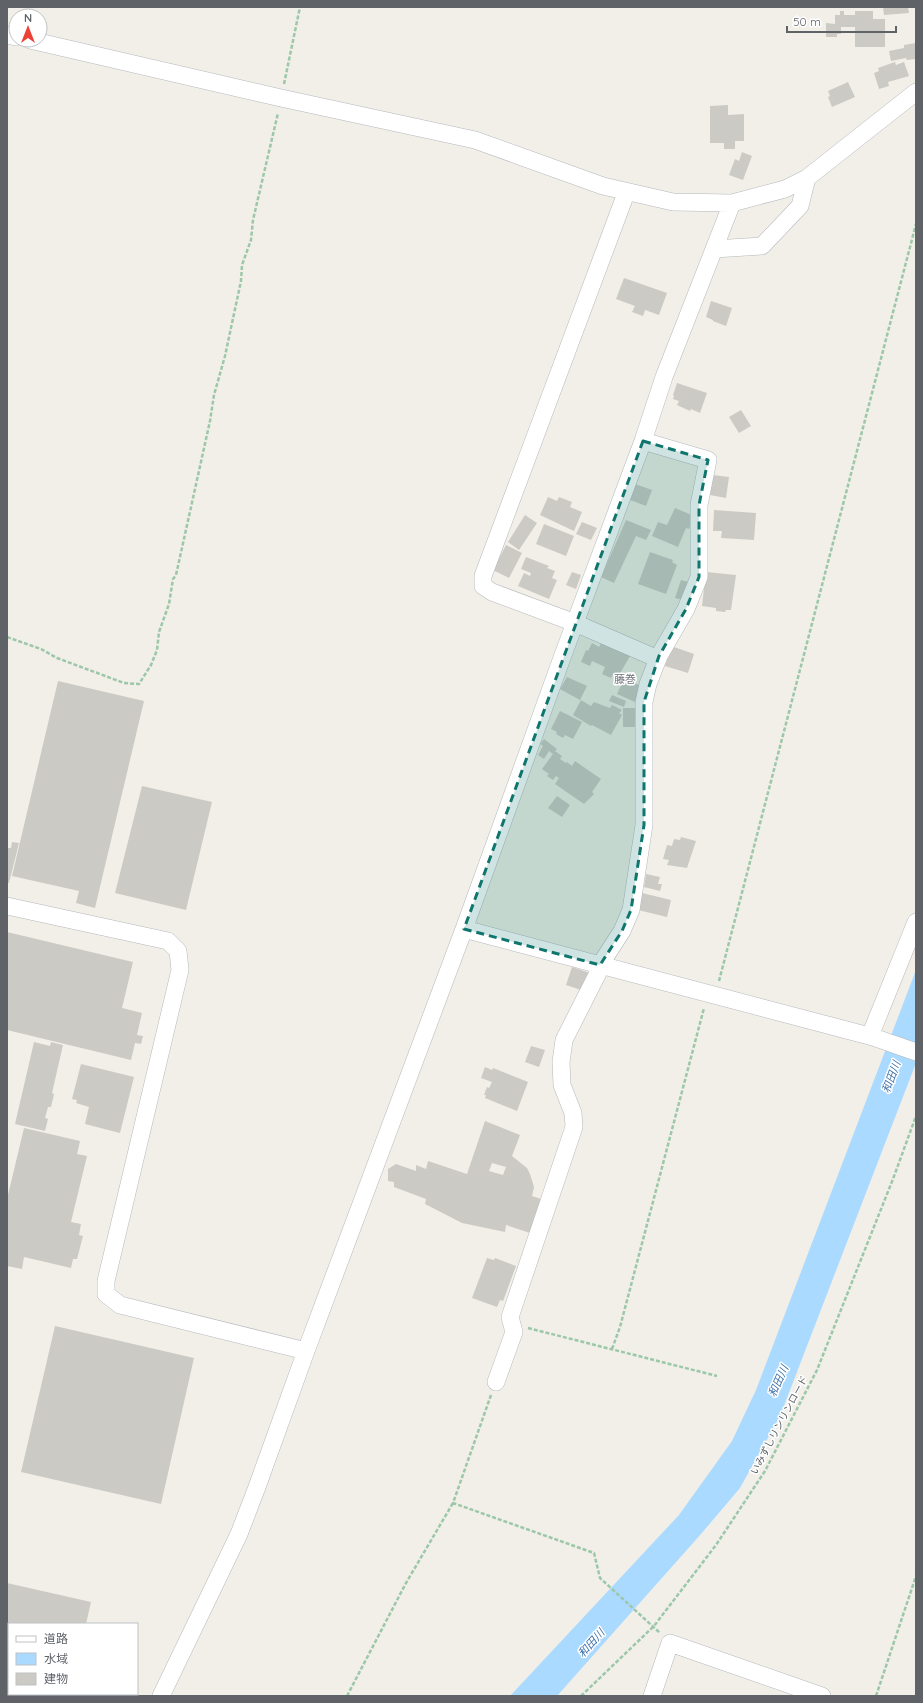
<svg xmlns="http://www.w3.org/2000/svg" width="923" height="1703" viewBox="0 0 923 1703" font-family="Quicksand,'Noto Sans JP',sans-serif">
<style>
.water{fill:#aadaff}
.building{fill:#cccac5;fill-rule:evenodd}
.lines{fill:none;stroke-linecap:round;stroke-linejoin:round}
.minor-casing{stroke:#b5b8bc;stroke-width:18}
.path{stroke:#9cc7a9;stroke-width:2.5;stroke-dasharray:4 2;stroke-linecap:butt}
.minor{stroke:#fff;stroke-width:17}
.marked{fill:#0f766e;fill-opacity:0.2;stroke:#0f766e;stroke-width:3;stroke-dasharray:8 5;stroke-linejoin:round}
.labels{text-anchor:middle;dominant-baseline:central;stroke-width:3;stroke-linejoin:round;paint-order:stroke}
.street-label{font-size:10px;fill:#5f6368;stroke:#fff}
.neighbourhood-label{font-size:11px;fill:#70757a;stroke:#fff}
.water-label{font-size:11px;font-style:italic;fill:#4174aa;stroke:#fff}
</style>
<rect width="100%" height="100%" fill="#f1efe8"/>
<!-- water -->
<path class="water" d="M916 970V1063L780 1416 740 1488 701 1534 557 1696H510L679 1515 732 1441 756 1390Z"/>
<!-- building -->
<path class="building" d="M883 7H908L909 13 884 15Z
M840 11H844V15H855V11H873V19H885V47H855V27H841V34H837V37H826V23L835 24V15H840Z
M916 43V59L907 60 906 58 891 61 889 51 904 48V45Z
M895 62 896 65 904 62 909 76 888 82 889 86 879 89 874 73 879 71 878 68Z
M848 82 855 97 832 107 828 97 830 96 828 91Z
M728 105V115L744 114V141H735V149H724V143H710V106Z
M742 152 752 156 743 180 729 175 735 159 739 161Z
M624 278 667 293 659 315 645 310 643 316 632 312 635 306 616 299Z
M711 301 732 308 726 326 713 321V320L706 317Z
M677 383 707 393 700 413 691 409 690 411 677 405 679 401 673 399 674 396 673 395Z
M741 410 751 426 739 433 729 417Z
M713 475 729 477 726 498 710 495Z
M635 484 652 490 646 506 630 500Z
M548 497 557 501 559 497 572 502 570 507 582 512 574 531 540 515Z
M675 508 694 516 689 529 686 528 678 547 652 536 658 522 667 525Z
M714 510 756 513 754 540 721 538 722 531H713Z
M525 515 537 523 519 550 508 542Z
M626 520 651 530 646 540 636 536 614 583 601 577Z
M582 522 597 528 591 540 576 534Z
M544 524 574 536 566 556 536 544Z
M506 545 522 553 509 578 493 570Z
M650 552 673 560 672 562 677 565 666 594 638 584Z
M526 557 549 566 547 568 555 571 552 578 557 580 549 599 518 586 524 573 530 576 531 573 521 569Z
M572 572 581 575 576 589 566 585Z
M706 572 736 575 731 610H726L725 612 716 611V608L702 606Z
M681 580 692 583 687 601 675 598Z
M602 641 630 656 618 677 613 674 611 678 602 674 605 667 592 661 590 666 581 662 586 650 588 651 592 643 599 647Z
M671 646 694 654 688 673 665 666Z
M567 677 587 686 580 700 560 689Z
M624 679 642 686 635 702 617 694Z
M58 681 144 701 95 908 76 903 79 891 12 876Z
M612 695 626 701 624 707 609 701Z
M581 700 591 706 594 702 610 708 612 705 622 710 619 713 622 715 611 735 592 725 591 726 573 715Z
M623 708H639L638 727H623Z
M560 711 582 722 573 739 565 735 563 738 556 734 557 732 551 729Z
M544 739 557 749 555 751 562 756 560 759 566 763 567 762 572 766 575 761 601 779 592 792 594 794 584 804 555 784 559 778 556 776 553 780 547 776 549 774 542 769 553 754 549 751 544 759 538 755 543 746 540 744Z
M142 786 212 802 186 910 115 893Z
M557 796 570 805 562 817 548 808Z
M681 837 696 841 687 868 667 865 669 860 663 859 667 845 672 846 674 839 680 840Z
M12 842 19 843 9 883H7V848H11Z
M646 874 660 877 658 884H662L660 891 644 887Z
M642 893 671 900 667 917 638 910Z
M7 932 133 962 122 1008 142 1013 137 1035 143 1036 141 1044 135 1043 131 1060 7 1030Z
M572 967 590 973 584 991 566 985Z
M34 1042 50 1046 51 1042 63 1045 52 1093 54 1094 51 1107H48L45 1118 48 1119 45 1131 15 1124Z
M531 1046 545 1050 539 1067 525 1062Z
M81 1064 134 1077 120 1133 85 1124 89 1107 76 1103 77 1100 72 1099Z
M485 1067 492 1070 493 1068 528 1082 517 1111 485 1098 486 1095H484L487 1087 489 1088 492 1082 481 1078Z
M485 1121 520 1135 512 1156 527 1168 530 1174 534 1187 532 1196 544 1200 530 1233 506 1225 505 1232 462 1223 425 1204 426 1199 394 1187V1182L388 1181V1169L396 1164 416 1171V1165L426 1169 428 1161 467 1174ZM492 1163 506 1167 503 1175 489 1171Z
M24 1128 80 1141 77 1154 87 1156 71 1222 81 1224 79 1235 83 1236 77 1259H73L71 1268 24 1257 22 1269 7 1266V1199Z
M487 1258 494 1260 495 1258 516 1266 503 1301 500 1300 497 1307 472 1298Z
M55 1326 194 1358 161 1504 21 1472Z
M7 1583 91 1602 86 1624H9V1648H7Z"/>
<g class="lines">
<defs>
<path id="minor" d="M7 35 16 37
M30 40 281 98 475 140 603 186 673 202 732 203 785 189 807 178 916 92
M625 196 483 576V586L492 592 575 623 658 659
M714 249 762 246 800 206 807 178
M7 906 168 941 178 951 180 970 106 1281V1294L120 1305 306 1351
M464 929 873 1037 916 1052
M600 965 622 931 631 910 644 825V702L648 684 659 656 686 609 699 577V505L708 460 643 441
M870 1036 916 922
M496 1382 514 1332 510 1317 574 1127 573 1113 562 1085 561 1062 564 1040 602 965
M161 1696 239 1534 257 1487 306 1351 464 929 563 655 643 441 664 377 732 203
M652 1696 670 1643 822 1696"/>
</defs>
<!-- minor casing -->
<use href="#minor" class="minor-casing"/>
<!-- path -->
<path class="path" d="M284 84 300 7
M7 637 41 649 57 658 124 683 139 684 151 665 157 650 159 632 169 604 173 579 176 575 210 421 214 395 225 356 241 281 242 265 251 240 253 220 278 113
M719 981 916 224
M528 1328 717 1376
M612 1349 620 1327 704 1008
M491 1395 453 1503 594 1553 600 1578 660 1633
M347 1696 406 1583 453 1503
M581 1696 654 1626 716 1545 765 1471 817 1370 893 1179 916 1116
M876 1696 916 1576"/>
<!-- minor -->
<use href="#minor" class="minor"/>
</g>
<!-- marked area -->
<path class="marked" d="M643 441 708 460 699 505V577L686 609 659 656 644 702V825L631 910 622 931 600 965 464 929Z"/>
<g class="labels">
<!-- street labels -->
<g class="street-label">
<text transform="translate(779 1425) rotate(-62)">いみずしリンリンロード</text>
</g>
<!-- neighbourhood labels -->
<g class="neighbourhood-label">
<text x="625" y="679">藤巻</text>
</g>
<!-- water labels -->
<g class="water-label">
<text transform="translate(891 1077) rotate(-70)">和田川</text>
<text transform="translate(778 1381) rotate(-66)">和田川</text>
<text transform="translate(591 1643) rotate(-48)">和田川</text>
</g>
</g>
<!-- border -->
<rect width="923" height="1703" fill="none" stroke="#5f6368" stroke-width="16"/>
<!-- legend -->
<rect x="8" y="1623" width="130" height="72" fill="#ffffff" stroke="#bfc1c3"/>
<rect x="16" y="1636" width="20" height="6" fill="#ffffff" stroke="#bfc1c3"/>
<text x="44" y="1643" font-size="12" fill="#5f6368">道路</text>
<rect x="16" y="1653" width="20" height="12" fill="#aadaff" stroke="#bfc1c3"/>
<text x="44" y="1663" font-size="12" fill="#5f6368">水域</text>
<rect x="16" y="1673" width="20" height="12" fill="#cccac5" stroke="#bfc1c3"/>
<text x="44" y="1683" font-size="12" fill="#5f6368">建物</text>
<!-- north arrow -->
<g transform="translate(28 28)"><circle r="19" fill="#ffffff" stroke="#bfc1c3"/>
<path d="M0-3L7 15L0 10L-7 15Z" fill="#ea4335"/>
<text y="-6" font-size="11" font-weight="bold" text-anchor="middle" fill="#5f6368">N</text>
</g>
<!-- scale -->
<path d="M787 26v6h109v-6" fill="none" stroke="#5f6368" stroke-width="2"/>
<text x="793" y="26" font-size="12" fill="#5f6368" stroke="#ffffff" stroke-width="3" paint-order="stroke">50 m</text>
</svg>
